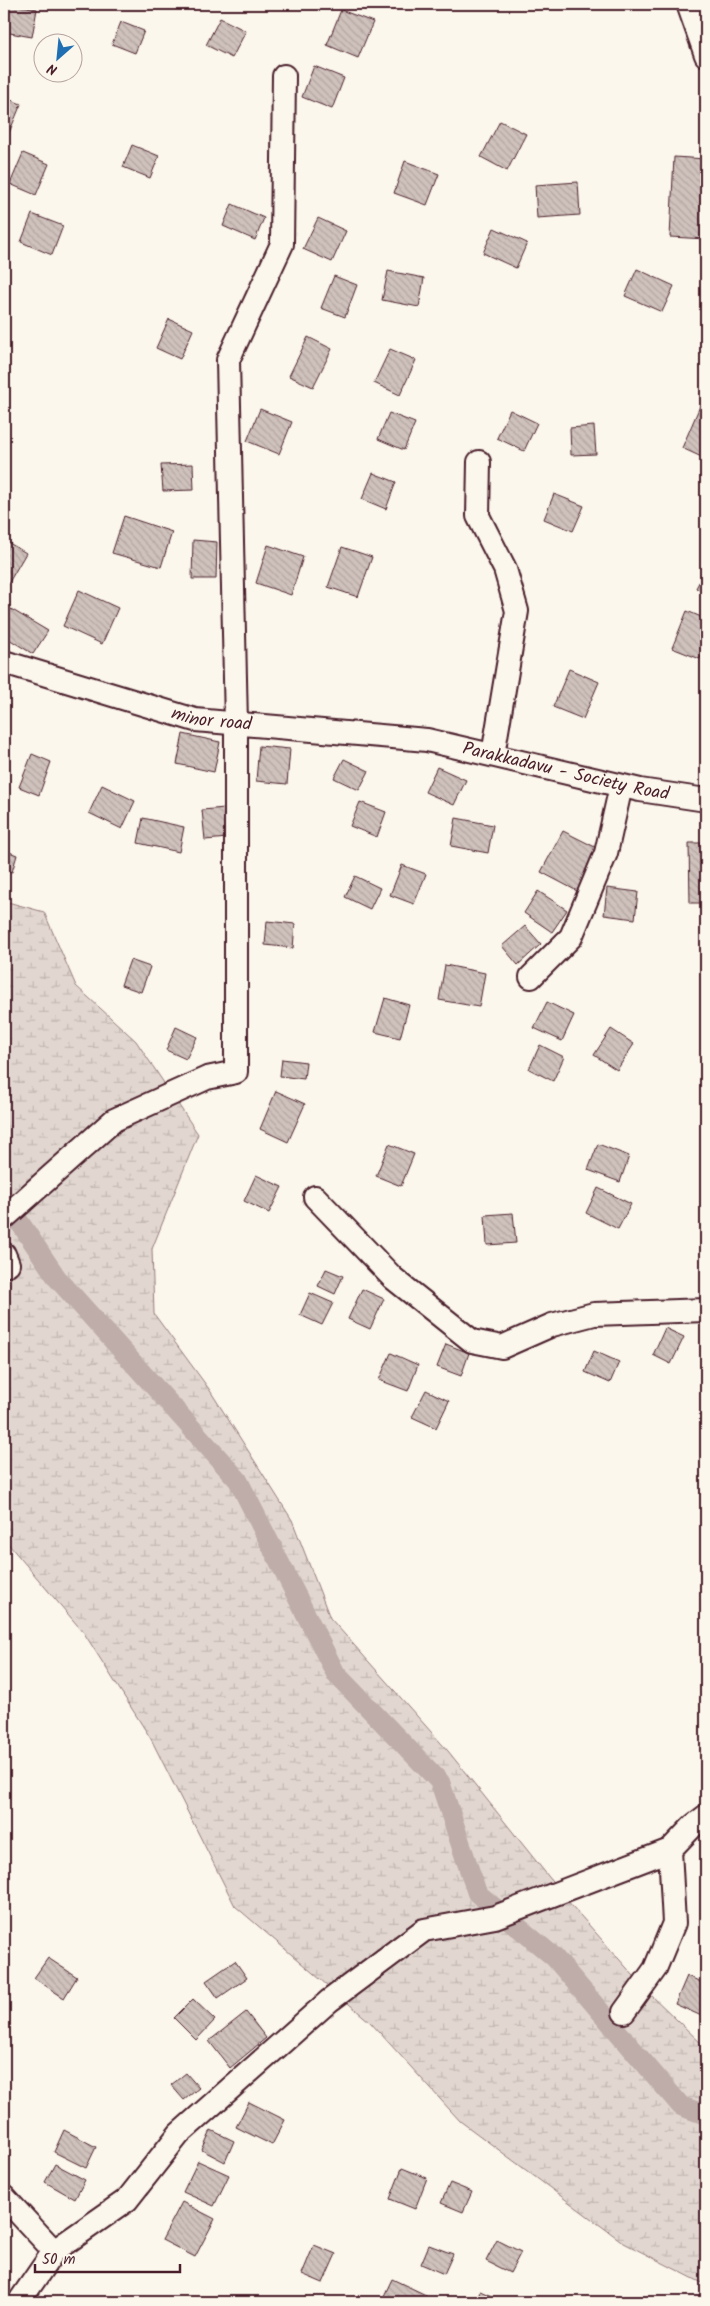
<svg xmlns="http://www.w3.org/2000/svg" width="710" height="2306" viewBox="0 0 710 2306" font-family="Kalam,sans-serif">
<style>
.wetland{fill:url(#wetland-marsh);stroke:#967b7e}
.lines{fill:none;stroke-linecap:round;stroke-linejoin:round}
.canal{stroke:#bfadaa;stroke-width:20}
.building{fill:url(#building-back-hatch);stroke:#4a1f2b}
.street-casing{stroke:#4a1f2b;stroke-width:26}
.street{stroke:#fbf7ec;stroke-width:22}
.labels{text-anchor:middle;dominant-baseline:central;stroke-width:4;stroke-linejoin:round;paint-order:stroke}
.street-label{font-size:18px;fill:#4a1f2b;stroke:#fbf7ec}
</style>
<defs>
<pattern id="wetland-marsh" width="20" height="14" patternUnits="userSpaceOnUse" patternTransform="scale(1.25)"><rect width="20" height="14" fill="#e2d7d0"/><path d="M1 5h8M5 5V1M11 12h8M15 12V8" fill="none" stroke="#c3b8b3"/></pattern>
<pattern id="building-back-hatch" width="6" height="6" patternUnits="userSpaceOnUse" patternTransform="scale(1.25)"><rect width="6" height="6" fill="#cfc2bc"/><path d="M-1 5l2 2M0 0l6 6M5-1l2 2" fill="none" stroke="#b3a6a2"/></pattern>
</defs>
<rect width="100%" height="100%" fill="#fbf7ec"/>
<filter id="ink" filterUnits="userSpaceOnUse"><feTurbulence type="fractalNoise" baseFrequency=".02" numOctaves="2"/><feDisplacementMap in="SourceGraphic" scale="10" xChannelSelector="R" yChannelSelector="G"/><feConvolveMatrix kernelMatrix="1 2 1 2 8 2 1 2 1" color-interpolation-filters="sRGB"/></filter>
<g filter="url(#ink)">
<!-- wetland -->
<path class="wetland" d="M4 901 44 912 76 986 136 1041 198 1134 152 1249 154 1314 209 1389 292 1520 330 1618 448 1751 572 1906 649 1993 706 2048V2285L624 2243 460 2121 370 2022 235 1906 151 1739 84 1633 4 1539Z"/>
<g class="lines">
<!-- canal -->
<path class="canal" d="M4 1199 57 1278 238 1480 336 1674 440 1782 477 1893 554 1957 681 2106 706 2115"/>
</g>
<!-- building -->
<path class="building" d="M9 4 37 9 32 37 4 32Z
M341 10 373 22 358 58 327 45Z
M220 18 246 31 232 58 206 45Z
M121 22 144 31 135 53 112 44Z
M314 66 344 78 332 109 302 97Z
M4 97 21 104 6 140 4 139Z
M500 121 526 134 507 171 481 157Z
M132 145 159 156 150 178 123 167Z
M23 153 49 164 36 195 10 184Z
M674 157 706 159V239L670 237Z
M405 161 439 174 427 205 394 193Z
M578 182 580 215 537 218 535 185Z
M232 204 264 218 255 240 223 226Z
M32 214 63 226 52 255 21 242Z
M318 218 346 231 332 262 303 249Z
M494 228 527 243 516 268 483 253Z
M637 269 674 286 662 312 625 296Z
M388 271 424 278 419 307 382 300Z
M334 276 357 285 345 317 321 308Z
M169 319 193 330 180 359 156 348Z
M308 337 332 349 313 387 289 376Z
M390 349 416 360 400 395 374 383Z
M700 406 706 408V459L682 448Z
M260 409 292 422 279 454 247 441Z
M510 410 537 423 524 451 497 438Z
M389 413 415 423 404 450 378 439Z
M594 426 596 454 571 455 570 428Z
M193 464 194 490 163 491 161 465Z
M4 465 8 467 4 479Z
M373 473 396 482 386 509 362 499Z
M554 494 584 506 573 531 544 519Z
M124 516 172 532 161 567 112 553Z
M4 540 26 553 8 584 4 582Z
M193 540 217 542 216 579H192Z
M268 545 303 557 291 595 256 583Z
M342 547 372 557 358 597 328 587Z
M706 569V594L696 588Z
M79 590 118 608 102 644 63 626Z
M4 605 48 631 33 654 4 636Z
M687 611 706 619V644L700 659 672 648Z
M569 669 599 682 583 719 553 707Z
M183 734 220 742 214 772 177 764Z
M259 746 290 749 287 784 256 781Z
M32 754 51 762 39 795 19 787Z
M344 759 369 771 359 790 334 778Z
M437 767 466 780 454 805 425 792Z
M102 785 135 801 122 829 89 813Z
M360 802 386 812 377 837 350 826Z
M225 808 228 838 205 840 202 810Z
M143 818 184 827 179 852 138 843Z
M456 818 493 825 488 853 451 846Z
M563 831 601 850 579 892 541 872Z
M689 843H706V903H690Z
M4 850 17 855 12 872 4 870Z
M402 865 426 874 414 904 390 895Z
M355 876 380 888 370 909 345 897Z
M607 888 638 892 635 919 604 915Z
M538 891 567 910 552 932 524 913Z
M267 921 295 924 293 948 265 945Z
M525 926 541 944 518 965 502 946Z
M130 960 150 967 141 992 121 985Z
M445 965 485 973 479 1007 439 1000Z
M385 998 409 1005 400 1038 375 1032Z
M547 1002 574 1015 562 1041 534 1028Z
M176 1027 197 1037 186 1059 166 1050Z
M611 1029 634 1044 617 1070 594 1055Z
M540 1045 564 1057 553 1081 529 1069Z
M282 1059 306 1062 304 1079 280 1076Z
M276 1091 305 1104 288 1142 260 1129Z
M389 1144 414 1154 401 1186 376 1176Z
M598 1144 629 1156 620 1182 588 1170Z
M256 1175 282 1187 269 1213 244 1201Z
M598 1188 631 1204 618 1229 586 1213Z
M513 1213 516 1243 487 1245 485 1215Z
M326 1269 343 1276 335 1294 318 1286Z
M362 1289 384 1299 370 1329 348 1319Z
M310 1293 333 1303 322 1325 300 1315Z
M665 1328 684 1337 671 1364 653 1355Z
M446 1344 469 1353 461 1376 437 1367Z
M594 1351 619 1362 610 1383 585 1372Z
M391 1353 418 1365 408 1391 379 1380Z
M426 1390 449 1401 436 1428 412 1417Z
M48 1958 77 1977 64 1998 34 1978Z
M235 1961 247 1978 218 1998 206 1981Z
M687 1976 706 1984V2018L675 2004Z
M193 1999 215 2020 196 2040 174 2018Z
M246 2012 266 2038 230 2068 209 2041Z
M186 2073 199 2088 184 2100 171 2085Z
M249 2102 285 2120 272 2145 236 2127Z
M64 2130 96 2147 86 2168 54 2152Z
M211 2130 234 2141 225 2162 202 2150Z
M198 2161 229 2175 214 2206 183 2192Z
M55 2164 85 2180 75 2199 45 2182Z
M402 2168 427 2178 415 2209 390 2199Z
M450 2183 472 2192 463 2212 441 2203Z
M182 2202 215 2219 195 2257 162 2240Z
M497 2240 521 2252 510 2273 486 2261Z
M314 2245 336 2254 323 2283 302 2274Z
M429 2245 453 2254 444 2274 421 2264Z
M392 2279 426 2295 422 2302H397L384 2296Z
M480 2291 505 2302H475Z"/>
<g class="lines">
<defs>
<g id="street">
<path d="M688 4 706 55"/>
<path d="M479 462 478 516 505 569 517 611 493 755"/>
<path id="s1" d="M4 662 195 720 427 740 640 790 706 800"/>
<path d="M531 977 571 937 606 853 621 786"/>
<path d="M315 1197 393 1278 472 1341 502 1347 552 1325 594 1314 706 1310"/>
<path d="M4 1218 114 1120 207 1078 236 1072V724L228 360 282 244 284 76"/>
<path d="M4 1254 8 1264 4 1266"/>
<path d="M624 2012 655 1969 674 1923 670 1850"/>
<path d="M4 2197 54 2251"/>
<path d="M19 2302 54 2251 127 2200 179 2134 329 2001 424 1930 495 1917 670 1850 693 1826 706 1816"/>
</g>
</defs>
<!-- street casing -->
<use href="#street" class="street-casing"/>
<!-- street -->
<use href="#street" class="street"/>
</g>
</g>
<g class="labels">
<!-- street labels -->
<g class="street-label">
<text stroke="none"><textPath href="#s1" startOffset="216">minor road</textPath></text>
<text stroke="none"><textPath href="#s1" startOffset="575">Parakkadavu - Society Road</textPath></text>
</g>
</g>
<!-- margin -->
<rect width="710" height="2306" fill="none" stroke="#fbf7ec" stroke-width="20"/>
<rect x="10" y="10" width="690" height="2286" fill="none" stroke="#4a1f2b" stroke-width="2" filter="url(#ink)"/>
<!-- north arrow -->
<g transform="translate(58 58) rotate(207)"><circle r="24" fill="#fbf7ec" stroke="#b4a19f"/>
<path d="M0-4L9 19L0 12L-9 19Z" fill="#1f6fb2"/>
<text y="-8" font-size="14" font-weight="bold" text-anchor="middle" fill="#4a1f2b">N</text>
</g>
<!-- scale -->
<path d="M35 2264v8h145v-8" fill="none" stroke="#4a1f2b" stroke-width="2.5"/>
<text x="42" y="2264" font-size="15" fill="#4a1f2b" stroke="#fbf7ec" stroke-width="4" paint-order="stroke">50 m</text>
</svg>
